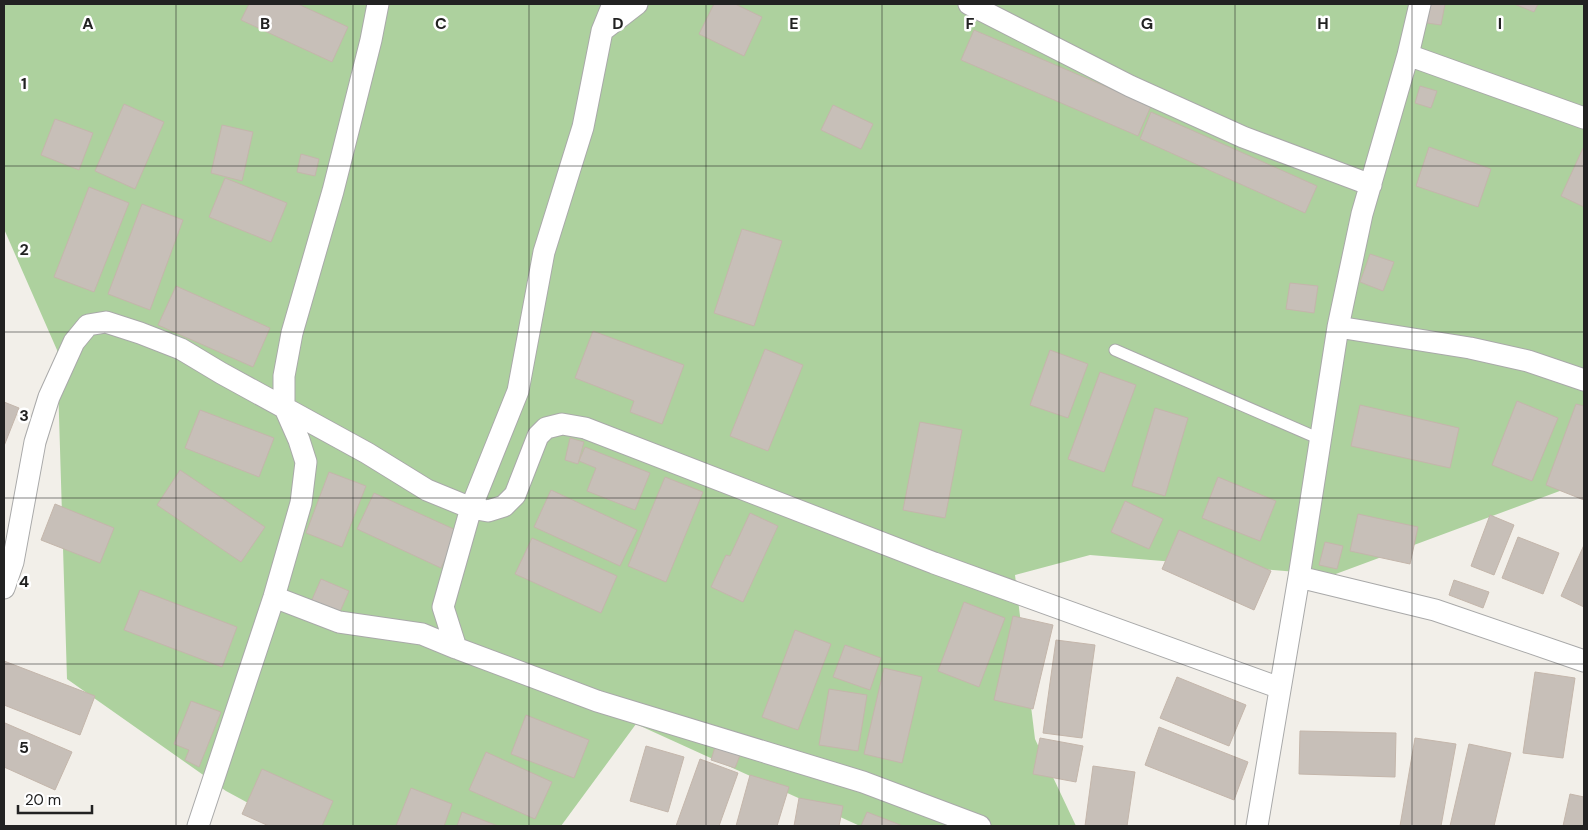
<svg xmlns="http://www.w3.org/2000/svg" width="1588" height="830" viewBox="0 0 1588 830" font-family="'DM Sans',sans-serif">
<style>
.forest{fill:#add19e}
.building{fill:#c7bfb8;stroke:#c4b6ab}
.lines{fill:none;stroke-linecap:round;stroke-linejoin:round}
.lane-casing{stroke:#a9a9a9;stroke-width:13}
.street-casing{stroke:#a9a9a9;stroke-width:23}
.lane{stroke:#fff;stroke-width:11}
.street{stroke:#fff;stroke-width:21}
.grid{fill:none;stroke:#222;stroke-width:1;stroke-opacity:0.55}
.grid-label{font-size:16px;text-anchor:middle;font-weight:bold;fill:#222;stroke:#fff;stroke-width:5;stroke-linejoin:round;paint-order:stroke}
</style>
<rect width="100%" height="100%" fill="#f2efe9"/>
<!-- forest -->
<path class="forest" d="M4 4H1584V482L1333 575 1090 555 1015 575 1035 739 1076 826H860L636 724 561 826H291L226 791 67 679 57 350 4 229Z"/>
<!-- building -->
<path class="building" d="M249 4H298L348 27 332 62 241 20Z
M714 4H735L762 17 744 56 699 34Z
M1430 4H1445L1441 25 1427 23Z
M1514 4H1538L1534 12Z
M974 30 1151 106 1138 136 961 60Z
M1420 86 1437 91 1431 108 1415 103Z
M124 104 164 122 135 189 95 171Z
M833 105 873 124 861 149 821 130Z
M1151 112 1317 186 1305 213 1140 139Z
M55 119 93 133 79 170 41 155Z
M222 125 253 132 242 181 211 173Z
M1429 147 1491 169 1478 207 1416 186Z
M1583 148H1584V207L1561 196Z
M301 154 319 159 315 176 297 172Z
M225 178 287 203 271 242 209 217Z
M89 187 129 203 94 292 54 277Z
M142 204 183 220 150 310 108 294Z
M742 229 782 241 754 326 714 313Z
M1370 254 1394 262 1383 291 1360 282Z
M1290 283 1318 286 1314 313 1286 309Z
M176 286 270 328 253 367 158 325Z
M593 331 684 365 662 424 630 412 634 401 575 378Z
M765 349 803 365 768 451 730 436Z
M1050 350 1088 364 1068 418 1030 405Z
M1100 372 1136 385 1104 472 1068 459Z
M1517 401 1558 418 1532 481 1492 465Z
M4 402 19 408 4 446Z
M1576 404 1584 406V500L1546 485Z
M1360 405 1459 428 1450 468 1351 446Z
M1155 408 1188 418 1165 496 1132 486Z
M200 410 274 438 259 477 185 448Z
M920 422 962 430 945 518 903 510Z
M570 438 584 442 578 464 565 460Z
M585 447 650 473 635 510 587 491 596 468 579 461Z
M180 470 265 527 241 562 157 505Z
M329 472 366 486 342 547 306 533Z
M665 477 703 492 666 582 628 566Z
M1218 477 1276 501 1260 541 1202 518Z
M551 490 637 530 620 566 534 527Z
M374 493 458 531 441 568 357 529Z
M1125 501 1163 519 1149 549 1111 532Z
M55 504 114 528 100 563 41 540Z
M750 513 778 526 743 602 711 587 726 555 730 556Z
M1358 514 1418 527 1410 564 1350 551Z
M1490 515 1514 525 1494 575 1471 566Z
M1179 530 1271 571 1254 610 1162 569Z
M1518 537 1559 553 1543 594 1502 578Z
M532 538 617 576 601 613 515 574Z
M1325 542 1343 546 1337 569 1319 565Z
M1584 545V607L1561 596Z
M321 579 349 591 339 614 311 602Z
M1454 580 1489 592 1483 608 1449 595Z
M140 590 237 627 222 667 124 630Z
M964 602 1005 618 979 687 938 671Z
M1013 616 1053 625 1033 709 994 700Z
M795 630 831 644 798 730 762 717Z
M1056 640 1095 645 1082 738 1043 733Z
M845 645 881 658 870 690 833 677Z
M4 661 95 696 80 735 4 705Z
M884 668 922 677 902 763 864 754Z
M1535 672 1575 678 1563 758 1523 753Z
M1177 677 1246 705 1229 746 1160 718Z
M829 689 867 695 858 751 819 745Z
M191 701 221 712 199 767 185 760 189 750 174 744Z
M526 715 589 740 574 778 511 754Z
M5 723 72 752 55 790 4 767V726Z
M1159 727 1248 762 1234 800 1145 765Z
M1300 731 1396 733 1395 777 1299 774Z
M1040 738 1083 746 1076 782 1033 774Z
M1415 738 1456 744 1441 826H1400Z
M1469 744 1511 753 1494 826H1450Z
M646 746 684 757 668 812 630 801Z
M715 747 740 755 735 768 711 760Z
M486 752 552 782 535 819 469 790Z
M700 759 738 773 719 826H676Z
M1093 766 1135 772 1127 826H1085Z
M262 769 333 801 322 826H269L242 814Z
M750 775 789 787 777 826H736Z
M411 788 452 804 444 826H396Z
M1570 794 1584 797V826H1563Z
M799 798 843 806 839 826H794Z
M462 812 498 826H457Z
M867 812 903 826H861Z"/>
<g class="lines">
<defs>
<path id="lane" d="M1115 350 1320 439"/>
<path id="street" d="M969 4 1130 86 1243 137 1371 185
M602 31 637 4
M1408 55 1584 118
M1338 327 1470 348 1528 361 1584 380
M1299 577 1435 610 1584 661
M4 588 13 562 35 442 49 397 74 342 88 325 106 322 140 333 181 349 221 373 367 453 427 490 471 508 488 511 504 506 515 495 538 436 546 428 562 424 585 428 934 563 1280 688
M274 597 339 622 422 634 456 648 597 701 863 782 980 826
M456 648 443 607 471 508 518 391 544 252 583 127 602 31 613 4
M198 826 274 597 301 503 306 462 299 440 284 406V376L292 333 333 191 371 40 378 4
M1257 826 1299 577 1338 327 1362 214 1408 55 1420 4"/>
</defs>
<!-- lane casing -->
<use href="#lane" class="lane-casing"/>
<!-- street casing -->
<use href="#street" class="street-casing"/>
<!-- lane -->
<use href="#lane" class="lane"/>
<!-- street -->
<use href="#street" class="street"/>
</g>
<!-- grid -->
<path class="grid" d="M176 4V826M353 4V826M529 4V826M706 4V826M882 4V826M1059 4V826M1235 4V826M1412 4V826M4 166H1584M4 332H1584M4 498H1584M4 664H1584"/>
<g class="grid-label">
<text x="88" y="29">A</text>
<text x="265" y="29">B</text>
<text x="441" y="29">C</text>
<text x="618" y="29">D</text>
<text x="794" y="29">E</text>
<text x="970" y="29">F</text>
<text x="1147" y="29">G</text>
<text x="1323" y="29">H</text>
<text x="1500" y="29">I</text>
<text x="24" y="89">1</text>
<text x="24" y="255">2</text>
<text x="24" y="421">3</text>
<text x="24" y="587">4</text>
<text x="24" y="753">5</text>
</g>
<!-- border -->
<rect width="1588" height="830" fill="none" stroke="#222222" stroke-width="10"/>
<!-- scale -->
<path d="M18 805v8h74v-8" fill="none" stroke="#222222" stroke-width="2.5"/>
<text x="25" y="805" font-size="15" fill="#222222" stroke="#ffffff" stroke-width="4" paint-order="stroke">20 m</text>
</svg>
